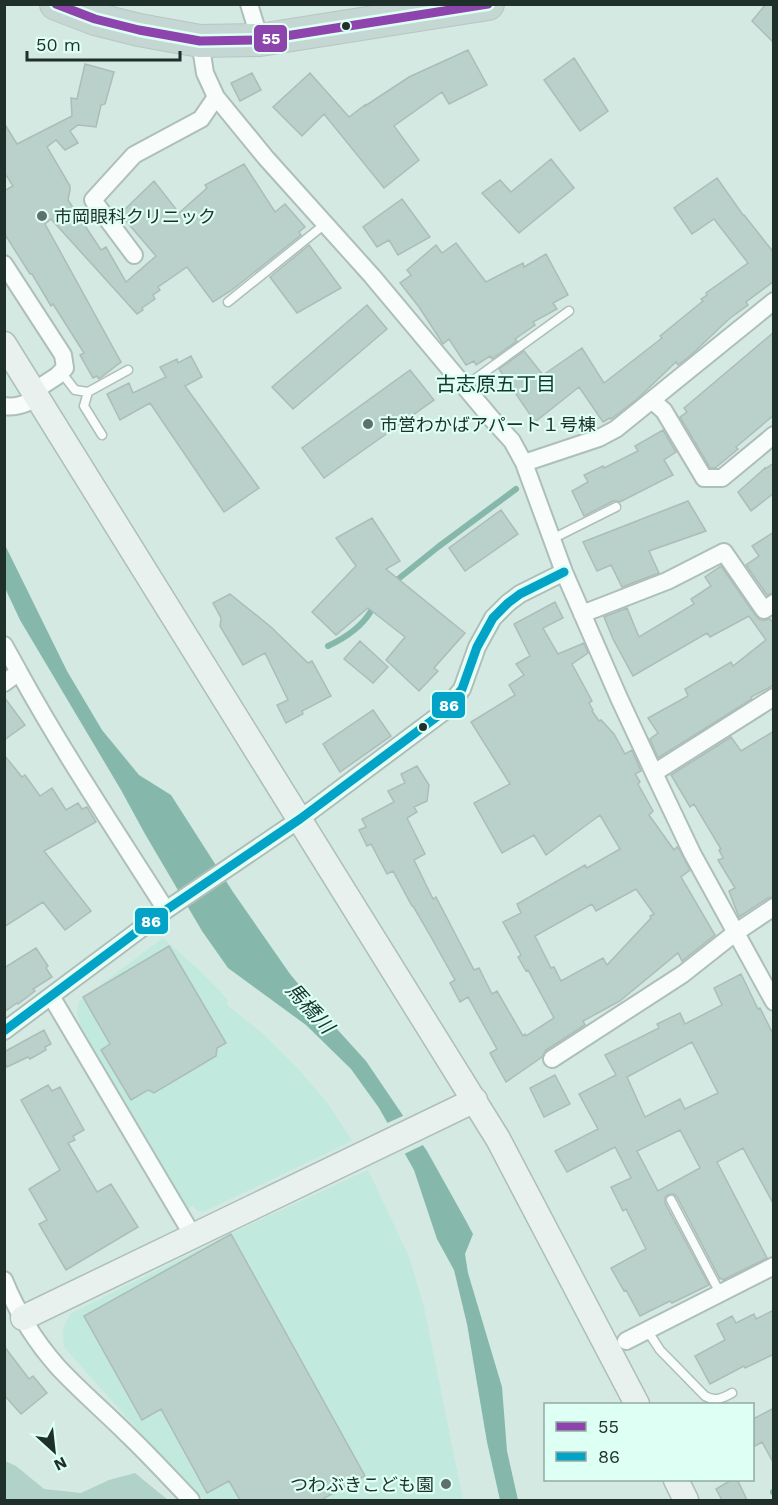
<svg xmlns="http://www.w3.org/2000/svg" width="778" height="1505" viewBox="0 0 778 1505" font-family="'Work Sans','Noto Sans JP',sans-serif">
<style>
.built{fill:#c2e9dd}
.green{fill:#b1d2c8}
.water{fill:#85b8aa}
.pier{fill:#d3e9e2}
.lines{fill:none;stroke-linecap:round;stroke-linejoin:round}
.stream{stroke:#85b8aa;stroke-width:6}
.building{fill:#bad0ca;stroke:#acbdb8;stroke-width:1.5;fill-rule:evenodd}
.lane-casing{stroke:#aebfba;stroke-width:11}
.street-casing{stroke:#aebfba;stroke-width:20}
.secondary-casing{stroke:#aebfba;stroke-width:27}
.highway-casing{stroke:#bac5c2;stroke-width:34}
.lane{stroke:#f8fcfb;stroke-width:8}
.street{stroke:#f8fcfb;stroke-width:16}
.secondary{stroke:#e8f1ee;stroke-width:24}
.highway{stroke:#c4d7d3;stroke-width:32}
.bus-1-casing{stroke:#ddfff4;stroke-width:14}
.bus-2-casing{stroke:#ddfff4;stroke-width:14}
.bus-1{stroke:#8e44ad;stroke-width:9}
.bus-2{stroke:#02a3c6;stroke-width:9}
.bus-dot{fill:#1f2f2a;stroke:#ddfff4;stroke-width:2}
.poi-dot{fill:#5e706a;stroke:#ddfff4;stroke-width:2}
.labels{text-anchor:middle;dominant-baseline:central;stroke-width:4.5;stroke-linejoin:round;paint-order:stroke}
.poi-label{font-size:18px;fill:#1f2f2a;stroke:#ddfff4;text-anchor:start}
.neighbourhood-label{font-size:20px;fill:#11372e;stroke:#ddfff4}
.water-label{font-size:20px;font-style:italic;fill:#17362e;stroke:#ddfff4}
.line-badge{stroke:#ddfff4;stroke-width:2}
.badge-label{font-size:16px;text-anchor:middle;font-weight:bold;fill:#fff}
</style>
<rect width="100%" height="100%" fill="#d3e9e2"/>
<!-- built -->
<path class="built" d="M163 938 200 971 228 1000 227 1005 263 1034 299 1070 329 1105 352 1141 205 1211H200L196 1210 193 1205 188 1209 81 1028 77 1013 79 1001Z
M368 1170 409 1257 424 1307 463 1500H409L408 1497 414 1493 407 1497 408 1500H205L161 1456 64 1347 63 1329 70 1314 230 1234Z"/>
<!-- green -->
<path class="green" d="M5 1461 16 1466 44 1489 81 1493 109 1480 135 1473 168 1500H5Z"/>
<!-- water -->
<path class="water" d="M5 545 67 671 102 730 139 775 171 795 233 892 290 974 326 1017 366 1061 427 1151 465 1219 473 1234 465 1254 468 1273 502 1387 507 1451 518 1500H500L487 1442 467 1324 454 1270 437 1239 414 1170 379 1108 351 1069 306 1025 228 968 202 931 145 834 121 790 20 620 5 588Z"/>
<!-- pier -->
<path class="pier" d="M405 1115 425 1144 402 1155 385 1124Z"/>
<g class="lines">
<!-- stream -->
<path class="stream" d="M392 584 438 547 516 489
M328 646C345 638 361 628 371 611
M773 1492H774"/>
</g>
<!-- building -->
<path class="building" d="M766 4H774V43L752 21Z
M468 50 487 85 449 104 442 92 394 126 419 160 384 188 324 114 302 136 273 107 310 73 349 117 365 105V106L409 77Z
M574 58 608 111 580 131 544 80Z
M85 64 114 72 105 104 101 105 96 127 78 125 70 131 78 143 65 150 56 140 47 147 70 186V190L68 200 101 250 106 247 126 282 156 256 120 214 154 181 179 213 207 188 205 185 244 164 275 212 285 204 305 227 299 232 301 235 232 290 213 302 187 267 158 287 160 290 153 295 155 299 142 308 143 310 137 314 51 219 45 224 121 362 99 379 97 376 93 378 80 355 84 353 53 304 51 306 32 274H30L4 233V191L13 186 4 172V123L17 144 72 116 71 98 77 99Z
M252 73 261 90 240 101 231 83Z
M551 159 574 188 519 233 482 193 500 180 511 192Z
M717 178 743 215H744L774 253V281L746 302 748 305 729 319 691 355 678 365 676 362 636 400 611 419 610 418 603 422 579 387 535 422 499 369 524 351 543 375 582 348 604 383 662 338 660 336 703 301 701 299 707 295 706 293 748 263 714 219 692 234 674 208Z
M402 199 430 237 398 255 389 240 377 247 363 227Z
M456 243 486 282 523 263 524 267 546 254 568 295 553 303 557 309 533 322 535 325 515 339 517 341 492 359 490 356 476 365 474 361 466 365 449 339 443 344 419 307 400 283 411 275 407 270 436 245 442 253Z
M309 245 341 288 297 313 270 277Z
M367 305 387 329 293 409 272 387Z
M774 332V415L736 447 738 449 715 468H710L680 417 687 412 684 408Z
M191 356 202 377 185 386 259 488 224 512 150 403 120 420 107 394 129 383 133 393 166 377 160 367 177 359 178 363Z
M410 370 434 400 324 478 302 448Z
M663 430 676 452 664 460 673 475 620 502 617 501H613L584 516 572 491 588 482 584 475 603 466 604 468 638 451 635 446Z
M774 463V493L751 511 738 492 765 468V469Z
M688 501 706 531 649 551 659 573 622 587 611 565 597 571 583 542Z
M501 510 518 534 465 571 449 548Z
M372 518 400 561 386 569 465 633 434 668 438 671 419 691 386 660 405 637 368 608 336 635 312 612 356 566 336 538Z
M774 532V593L767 595 746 565 759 556 752 546Z
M721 566 756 616 760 620H764L770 619 774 624V685L751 697 752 699 658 758 650 739 658 733 648 718 688 696 685 689 731 662 733 666 766 640 749 616 710 637 707 633 633 676 613 639 604 617 627 608 639 637 694 604 691 599 711 586 705 577Z
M230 594 271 627 308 663 312 661 331 696 302 711 303 714 286 723 277 705 288 700 265 653 243 665 220 626 221 618 213 603Z
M555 602 563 618 543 628 558 654 584 643 588 653 572 664 592 701 589 703 593 710 592 711 599 721 601 720 614 734 625 754 632 750 641 771 635 774 640 782 638 784 653 811 649 815 674 850 677 847 679 849 690 870 681 877 715 935 682 961 678 953 620 1001 583 1021 585 1025 546 1050 542 1057 506 1082 490 1053 497 1049 468 997 460 1002 450 983 455 980 431 937 413 906H412L393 871 387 874 371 844 367 846 359 830 366 827 362 819 394 802 388 791 405 783 401 774 417 766 429 785 427 801 414 807 417 812 407 818 425 854 414 860 433 899 436 897 474 970 479 968 492 994 497 991 523 1036 525 1034 526 1036 554 1018 528 970 526 971 518 957 521 955 503 922 521 913 517 904 585 865 587 868 620 849 600 815 546 855 534 835 502 853 474 803 510 784 471 722 515 695 509 685 524 675 516 664 530 656 514 624ZM636 889 654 914 650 916 651 918 607 965 603 958 561 981 554 967 551 968 535 936 592 904 596 911Z
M360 641 388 667 373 683 344 659Z
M4 697 25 725 4 740Z
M373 710 391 736 340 772 323 744Z
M774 731V897L768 898 739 917 729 891 735 888 718 860 723 858 719 850 721 849 694 804 690 807 671 775 731 737 741 751Z
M4 755 22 777 25 775 40 796 52 788 66 810 78 803 82 809 87 807 96 822 44 851 91 911 65 930 43 902 4 927Z
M169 946 226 1043 217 1048 216 1056 154 1093 148 1090 131 1100 101 1050 110 1044 83 997Z
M36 948 48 966 46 968 52 977 33 989 35 991 18 1004 17 1003 4 1012V968Z
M741 974 758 1009 760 1008 774 1036V1205L743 1148 717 1162 767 1258 723 1280 721 1278 720 1279 677 1197 674 1194H669L665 1197V1203L709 1285 672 1303 670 1301 640 1316 626 1290 624 1291 611 1268 646 1249 626 1209 623 1211 611 1187 631 1178 615 1147 567 1172 555 1151 598 1129 579 1094 616 1075 605 1055 659 1028 657 1024 680 1013 685 1024 722 1005 714 988ZM692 1042 718 1093 685 1109 680 1099 645 1117 627 1077ZM680 1130 700 1168 658 1191 637 1151Z
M44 1030 51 1044 45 1047 46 1050 30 1059 28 1057 7 1067 4 1062V1052Z
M555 1075 570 1104 544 1117 530 1088Z
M48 1085 52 1091 60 1087 84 1130 73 1136 75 1140 68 1143 97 1192 111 1184 138 1227 66 1270 39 1224 47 1220 29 1189 60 1170 21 1100Z
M231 1234 365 1476 321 1500H240L229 1481 207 1493 161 1409 142 1420 84 1316Z
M774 1310V1354L745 1368 744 1366 710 1384 695 1356 725 1340 717 1324 732 1316 736 1323 754 1314 756 1319Z
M4 1346 29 1379 33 1376 47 1393 21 1414 4 1395Z
M774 1408V1464L762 1442 753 1447V1419Z
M733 1479H737L747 1500H722L716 1489Z"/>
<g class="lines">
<defs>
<path id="lane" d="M228 302 325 224
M61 372 75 390 88 392 128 370
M464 387 569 311
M88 392 84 406 102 435
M552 539 616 507
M671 1200 720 1293
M647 1330 660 1350 705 1396C715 1402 723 1398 732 1393"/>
<path id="street" d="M249 4 260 40
M200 41 205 73 216 97 266 158 372 276 491 418 512 441 524 463 564 572 619 698 654 773 692 853 774 1002
M134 255 93 200 134 155 201 119 216 97
M4 264 63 355 65 368 57 376 34 391
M653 401 664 411 704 478H722L774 435
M4 406C17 408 27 403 38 398
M524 463 599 438 616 429 774 301
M582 614 667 581 724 552 764 610 774 603
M4 645 19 672
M4 683 19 672C64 754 116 831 166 910
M654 773 774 697
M51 996 193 1236
M4 1031 166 910 300 819 442 713 462 689 477 647 493 618 508 603 520 594 564 572
M552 1059 683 974 735 933 774 907
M4 1280C17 1312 35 1341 57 1366 79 1390 104 1411 127 1434 149 1455 170 1478 191 1500
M626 1341 774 1266"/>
<path id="secondary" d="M4 344 498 1139 637 1404
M23 1318 475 1100
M676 1480 686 1500"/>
<path id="highway" d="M56 4 95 19 139 30 200 41 260 40 488 4"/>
</defs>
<!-- lane casing -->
<use href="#lane" class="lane-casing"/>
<!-- street casing -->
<use href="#street" class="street-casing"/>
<!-- secondary casing -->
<use href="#secondary" class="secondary-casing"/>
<!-- highway casing -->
<use href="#highway" class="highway-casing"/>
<!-- lane -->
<use href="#lane" class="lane"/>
<!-- street -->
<use href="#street" class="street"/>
<!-- secondary -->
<use href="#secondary" class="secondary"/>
<!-- highway -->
<use href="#highway" class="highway"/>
<defs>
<path id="bus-1" d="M56 4 95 19 139 30 200 41 260 40 488 4"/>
<path id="bus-2" d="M4 1031 166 910 300 819 442 713 462 689 477 647 493 618 508 603 520 594 564 572"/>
</defs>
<!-- bus-1 casing -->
<use href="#bus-1" class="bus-1-casing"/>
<!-- bus-2 casing -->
<use href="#bus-2" class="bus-2-casing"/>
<!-- bus-1 -->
<use href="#bus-1" class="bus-1"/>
<!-- bus-2 -->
<use href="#bus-2" class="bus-2"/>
</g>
<!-- markers -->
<g class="bus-dot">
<circle cx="346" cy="26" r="5"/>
<circle cx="423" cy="727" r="5"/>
</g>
<g class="poi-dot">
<circle cx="42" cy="216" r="6"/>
<circle cx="368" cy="424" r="6"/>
<circle cx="446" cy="1484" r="6"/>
</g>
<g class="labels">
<!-- poi labels -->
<g class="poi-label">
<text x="54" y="216">市岡眼科クリニック</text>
<text x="380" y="424">市営わかばアパート１号棟</text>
<text x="434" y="1484" text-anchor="end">つわぶきこども園</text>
</g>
<!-- neighbourhood labels -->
<g class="neighbourhood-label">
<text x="496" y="384">古志原五丁目</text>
</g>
<!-- water labels -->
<g class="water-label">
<text transform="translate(310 1008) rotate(48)">馬橋川</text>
</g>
</g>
<g class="line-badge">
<rect x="253" y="24" width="35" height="29" rx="6" fill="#8e44ad"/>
<rect x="431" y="691" width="35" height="28" rx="6" fill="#02a3c6"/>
<rect x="134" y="907" width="35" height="28" rx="6" fill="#02a3c6"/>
</g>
<g class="badge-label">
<text x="271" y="44">55</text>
<text x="449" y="711">86</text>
<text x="151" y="927">86</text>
</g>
<!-- border -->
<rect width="778" height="1505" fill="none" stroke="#1f2f2a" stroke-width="12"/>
<!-- legend -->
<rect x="544" y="1403" width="210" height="78" fill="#ddfff4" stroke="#91aca3" stroke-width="1.5"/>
<rect x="556" y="1422" width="30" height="9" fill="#8e44ad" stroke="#91aca3" stroke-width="1.5"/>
<text x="598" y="1433" font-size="18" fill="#1f2f2a">55</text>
<rect x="556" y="1452" width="30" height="9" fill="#02a3c6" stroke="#91aca3" stroke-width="1.5"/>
<text x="598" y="1463" font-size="18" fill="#1f2f2a">86</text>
<!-- north arrow -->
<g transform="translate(54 1451) rotate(153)" stroke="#ddfff4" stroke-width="4.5" paint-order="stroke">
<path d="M0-4.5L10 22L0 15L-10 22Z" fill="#1f2f2a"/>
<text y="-9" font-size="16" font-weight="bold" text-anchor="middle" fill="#1f2f2a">N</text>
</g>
<!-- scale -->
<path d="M27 51v9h153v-9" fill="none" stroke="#1f2f2a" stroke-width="3"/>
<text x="36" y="51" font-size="18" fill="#1f2f2a" stroke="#ddfff4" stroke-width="4.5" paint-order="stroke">50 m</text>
</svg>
